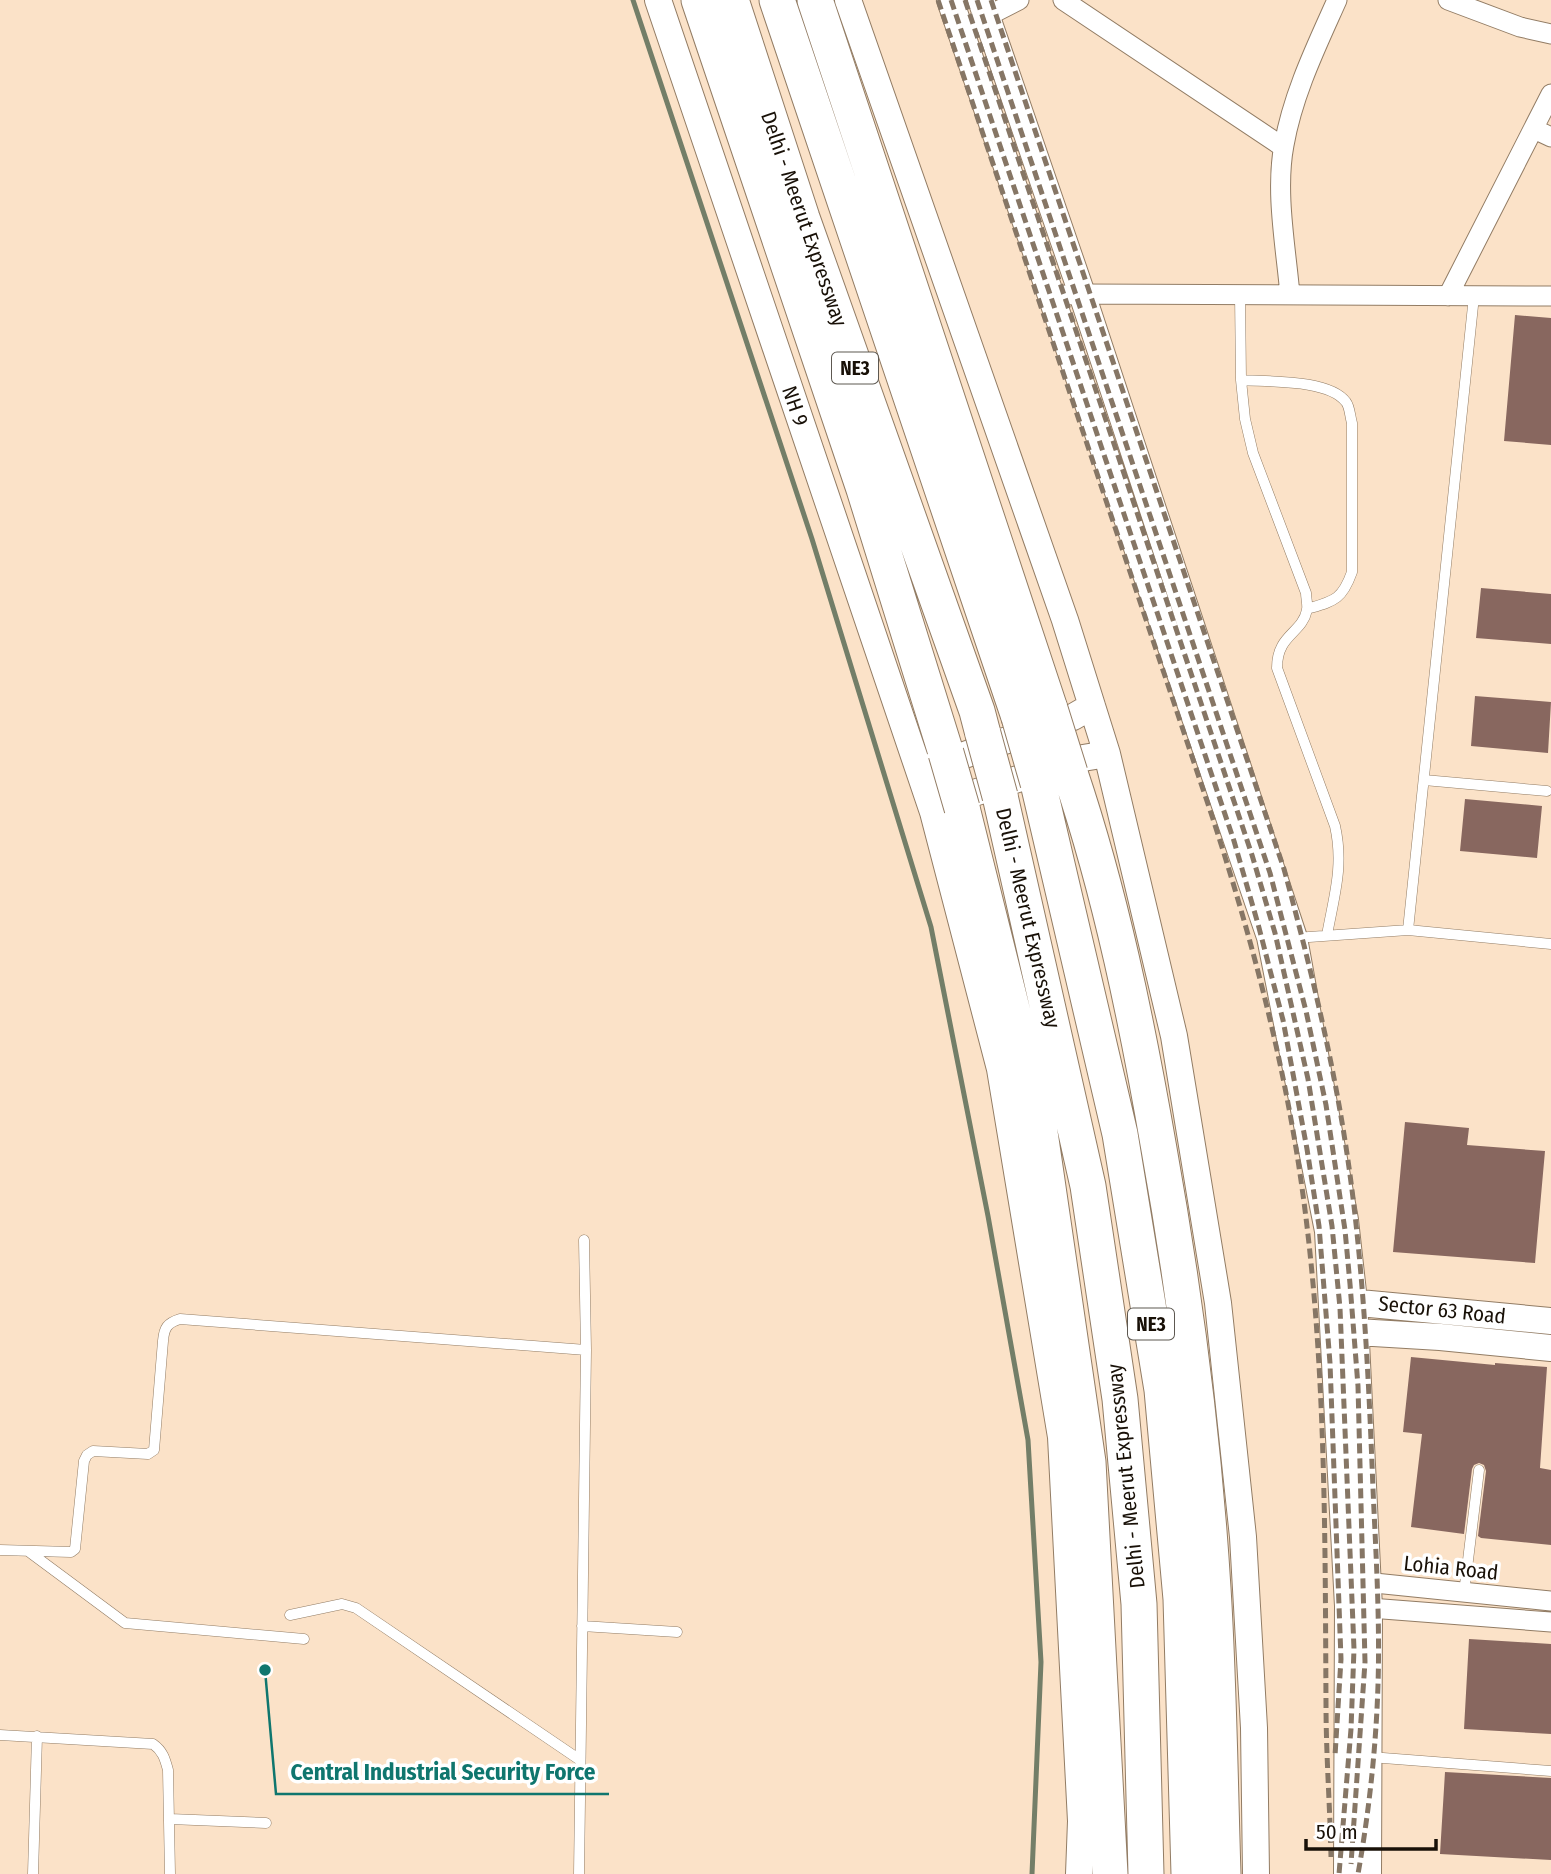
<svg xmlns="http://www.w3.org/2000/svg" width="1551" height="1874" viewBox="0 0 1551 1874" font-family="'Fira Sans Condensed',sans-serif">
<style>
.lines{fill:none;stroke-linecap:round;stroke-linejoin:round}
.stream{stroke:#737e68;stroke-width:5}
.building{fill:#88675f}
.lane-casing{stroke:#927c64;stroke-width:11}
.street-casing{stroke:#927c64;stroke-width:21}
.secondary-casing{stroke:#927c64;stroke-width:28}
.highway-casing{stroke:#927c64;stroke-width:37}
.lane{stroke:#fff;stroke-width:10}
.street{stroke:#fff;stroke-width:19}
.secondary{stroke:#fff;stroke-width:26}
.highway{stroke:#fff;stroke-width:35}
.rail{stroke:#867665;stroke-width:5;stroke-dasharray:10 5;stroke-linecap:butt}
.highway-bridge-casing{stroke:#927c64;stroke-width:37;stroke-linecap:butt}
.highway-bridge{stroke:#fff;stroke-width:35}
.labels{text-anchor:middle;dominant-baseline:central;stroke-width:7;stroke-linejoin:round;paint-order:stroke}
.shield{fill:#fff;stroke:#5d5851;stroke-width:2}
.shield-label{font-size:19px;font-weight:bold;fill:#181007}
.street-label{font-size:21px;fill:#181007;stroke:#fff}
.leader{fill:none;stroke:#0f766e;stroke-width:2.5}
.callout-dot{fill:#0f766e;stroke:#fff;stroke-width:2.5}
.callout-label{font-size:23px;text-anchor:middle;font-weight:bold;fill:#0f766e;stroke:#fff;stroke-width:7;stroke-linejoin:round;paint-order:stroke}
</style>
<rect width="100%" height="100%" fill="#fbe2c8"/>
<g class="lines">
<!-- stream -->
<path class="stream" d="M633 0 812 539 931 927 988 1216 1028 1440 1041 1662 1032 1874"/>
</g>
<!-- building -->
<path class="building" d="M1515 315 1551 318V445L1504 441Z
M1481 588 1551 594V644L1476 638Z
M1475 696 1551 702 1548 753 1471 746Z
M1465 799 1542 806 1537 858 1460 851Z
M1405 1122 1469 1128 1467 1145 1545 1151 1535 1263 1393 1252Z
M1411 1357 1495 1365V1363L1547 1367 1540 1468 1551 1470V1545L1481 1538 1478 1536 1486 1471 1484 1465 1479 1463 1474 1465 1472 1469 1464 1534 1411 1527 1422 1434 1403 1432Z
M1469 1639 1551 1644V1734L1464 1729Z
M1445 1772 1551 1778V1860L1440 1854Z"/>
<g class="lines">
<defs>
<path id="lane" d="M1240 294 1241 380 1245 419 1253 453 1306 593C1306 598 1308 605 1307 610 1302 634 1277 634 1277 668L1335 826C1344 866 1334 896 1327 935
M1241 380C1268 382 1329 379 1346 402 1350 407 1350 417 1352 423V572C1342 600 1334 601 1307 609
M1424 780 1547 791
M1408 930 1474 296
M1295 938 1408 930 1551 944
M0 1550 71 1552 75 1549 84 1461 87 1455 93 1451 148 1454 154 1450 163 1341C164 1328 167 1323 180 1319L586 1350
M28 1551 125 1623 304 1639
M1464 1593 1479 1470
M290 1615 342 1604 356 1608 580 1760
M582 1626 677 1632
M0 1735 153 1744C163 1751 165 1759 168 1770L170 1874
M1370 1757 1551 1771
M170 1819 266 1823
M33 1874 37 1736
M579 1874 586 1350 584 1240"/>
<path id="street" d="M1063 0 1283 147
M1448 0 1520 27 1551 34
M976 22 1019 0
M1534 129 1551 137
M1290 295C1286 248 1275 192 1284 145 1293 94 1316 47 1337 0
M1051 296 1082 294 1551 296
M1448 296 1551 94
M1355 1581 1551 1601
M1357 1607 1551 1622"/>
<path id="secondary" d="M658 0 933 812 1000 1069 1061 1437 1081 1821 1079 1874
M848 0 1065 620 1107 754 1174 1036 1218 1303 1243 1537 1254 1728 1256 1874
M950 0 1270 937 1328 1231 1348 1606 1347 1874
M981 0 1082 294 1294 938 1345 1220 1354 1301 1369 1608 1368 1874
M933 766 1073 717 1092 706
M943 805 949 801 1083 758 1107 754
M1338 1301 1551 1321
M1340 1331 1440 1337 1551 1348"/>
<path id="highway" d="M699 0 864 489 946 753
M731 0 802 218 977 711 983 734
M777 0 1019 717
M815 0 1050 709
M1070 773C1111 895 1137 1022 1159 1149 1185 1294 1204 1441 1213 1588 1219 1683 1220 1779 1223 1874
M1038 783 1120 1134 1162 1390 1181 1599 1189 1874
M1000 796 1088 1186 1120 1399 1139 1604 1146 1874
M962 808 1036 1105 1088 1462 1110 1874"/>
</defs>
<!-- lane casing -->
<use href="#lane" class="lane-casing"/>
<!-- street casing -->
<use href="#street" class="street-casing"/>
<!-- secondary casing -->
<use href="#secondary" class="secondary-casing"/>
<!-- highway casing -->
<use href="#highway" class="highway-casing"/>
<!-- lane -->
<use href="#lane" class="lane"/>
<!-- street -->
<use href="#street" class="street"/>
<!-- secondary -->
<use href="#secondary" class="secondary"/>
<!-- highway -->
<use href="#highway" class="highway"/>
<!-- rail -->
<path class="rail" d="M938 0 1213 819C1250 933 1281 1049 1299 1167 1326 1344 1325 1526 1326 1704 1326 1755 1330 1806 1331 1857
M951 0 1234 841 1258 924 1283 1020 1307 1149 1319 1226 1330 1363 1341 1659 1335 1756
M965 0 1252 855 1275 933 1308 1079 1332 1226 1340 1308 1354 1649 1351 1729 1339 1874
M977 0 1270 873 1306 1011 1326 1105 1345 1230 1350 1284 1358 1386 1365 1662 1351 1864
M991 0 1284 869C1305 947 1325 1026 1339 1105 1362 1232 1368 1361 1373 1489 1376 1555 1380 1620 1378 1685 1376 1748 1369 1812 1358 1874"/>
<defs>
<path id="highway-bridge" d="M1050 709 1070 773
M1019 717 1038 783
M983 734 1000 796
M946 753 962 808"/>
</defs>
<!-- highway-bridge casing -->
<use href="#highway-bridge" class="highway-bridge-casing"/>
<!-- highway-bridge -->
<use href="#highway-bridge" class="highway-bridge"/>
</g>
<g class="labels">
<!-- shield labels -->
<g class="shield">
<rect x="832" y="352.5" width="46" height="31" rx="5"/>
<rect x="1128" y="1308.5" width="46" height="31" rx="5"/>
</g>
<g class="shield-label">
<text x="855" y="368">NE3</text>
<text x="1151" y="1324">NE3</text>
</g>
<!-- street labels -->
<g class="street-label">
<text transform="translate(804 219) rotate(71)">Delhi - Meerut Expressway</text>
<text transform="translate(795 406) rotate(71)">NH 9</text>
<text transform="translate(1028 918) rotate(77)">Delhi - Meerut Expressway</text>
<text transform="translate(1442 1310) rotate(6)">Sector 63 Road</text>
<text transform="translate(1126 1476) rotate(-96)">Delhi - Meerut Expressway</text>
<text transform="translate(1451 1568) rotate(6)">Lohia Road</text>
</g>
</g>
<!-- callouts -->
<path class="leader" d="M265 1670L276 1794H609"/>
<circle class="callout-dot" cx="265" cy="1670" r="7"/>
<g class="callout-label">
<text x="443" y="1780">Central Industrial Security Force</text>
</g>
<!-- scale -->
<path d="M1306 1839v10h130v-10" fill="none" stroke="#181007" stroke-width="3.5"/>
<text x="1316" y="1839" font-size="21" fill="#181007" stroke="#ffffff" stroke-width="5" paint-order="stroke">50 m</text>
</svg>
